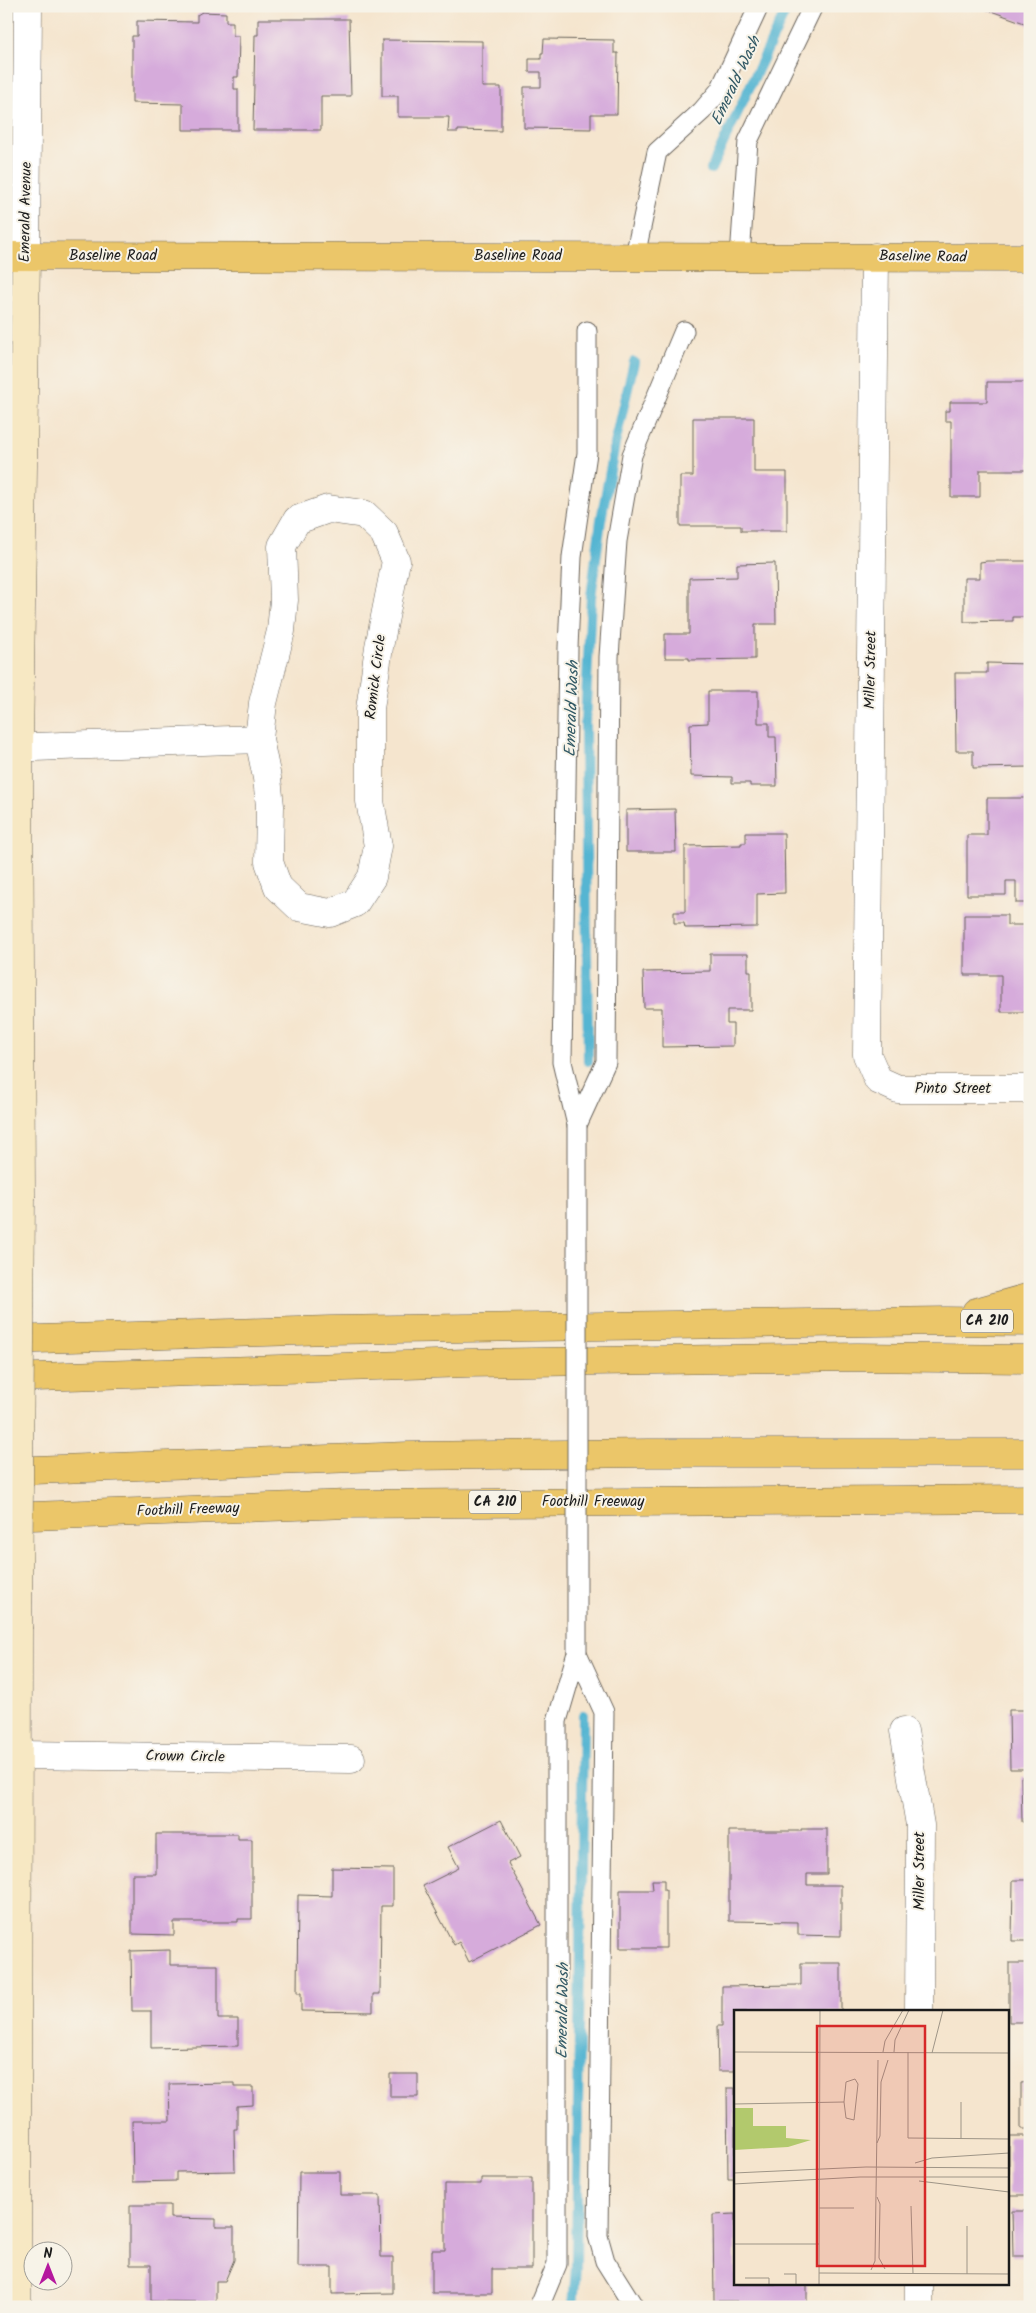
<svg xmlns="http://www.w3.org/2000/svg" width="1036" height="2313" viewBox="0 0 1036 2313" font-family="Kalam,sans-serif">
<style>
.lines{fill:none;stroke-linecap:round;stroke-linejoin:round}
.stream{stroke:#54b5d2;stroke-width:10}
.building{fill:#d6abdb}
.lane-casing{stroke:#68625a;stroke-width:21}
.street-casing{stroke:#68625a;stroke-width:29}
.secondary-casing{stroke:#68625a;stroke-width:29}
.primary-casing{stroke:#68625a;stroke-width:29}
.highway-casing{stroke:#68625a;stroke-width:29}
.lane{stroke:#fff;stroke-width:19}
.street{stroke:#fff;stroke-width:28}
.secondary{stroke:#f7e8c3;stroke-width:28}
.primary{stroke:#ebc669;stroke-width:28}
.highway{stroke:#ebc669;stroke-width:28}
.lane-bridge-casing{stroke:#68625a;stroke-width:21;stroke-linecap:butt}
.secondary-bridge-casing{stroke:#68625a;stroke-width:29;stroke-linecap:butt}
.lane-bridge{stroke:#fff;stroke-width:19}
.secondary-bridge{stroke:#f7e8c3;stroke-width:28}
.labels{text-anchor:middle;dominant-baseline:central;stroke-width:4;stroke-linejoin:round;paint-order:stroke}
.shield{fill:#f7f3e8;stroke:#5e5c59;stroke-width:1}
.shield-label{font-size:14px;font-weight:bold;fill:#1c1c1c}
.street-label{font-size:15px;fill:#1c1c1c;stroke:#f7f3e8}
.water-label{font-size:16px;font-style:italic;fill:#325965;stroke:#f7f3e8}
.inset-road{fill:none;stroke:#9e9587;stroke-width:1}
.view{fill:#d62828;fill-opacity:0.15;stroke:#d62828;stroke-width:2.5}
.inset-edge{fill:none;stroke:#1c1c1c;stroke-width:2.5}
</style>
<rect width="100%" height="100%" fill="#f7f3e8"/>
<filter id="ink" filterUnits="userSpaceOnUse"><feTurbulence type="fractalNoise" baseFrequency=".02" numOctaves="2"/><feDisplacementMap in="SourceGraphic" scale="10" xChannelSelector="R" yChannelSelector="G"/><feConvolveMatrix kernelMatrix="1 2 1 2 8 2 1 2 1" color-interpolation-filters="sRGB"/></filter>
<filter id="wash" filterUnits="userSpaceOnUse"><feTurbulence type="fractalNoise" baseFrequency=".0096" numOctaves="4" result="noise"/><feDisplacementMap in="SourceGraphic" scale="20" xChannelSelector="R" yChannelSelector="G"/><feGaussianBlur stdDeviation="1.12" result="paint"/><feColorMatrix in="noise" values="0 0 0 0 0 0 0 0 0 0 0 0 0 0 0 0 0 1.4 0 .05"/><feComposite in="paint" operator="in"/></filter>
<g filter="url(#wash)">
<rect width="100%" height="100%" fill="#f5e5ce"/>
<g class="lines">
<!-- stream -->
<path class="stream" d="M711 169 788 6
M588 1061 585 724 591 597 601 520 615 444 634 362
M573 2307 576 2267 583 1715"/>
</g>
<g id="blocks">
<!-- building -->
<path class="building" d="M977 6H1030V27L1027 24Z
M202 12 226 13V22H233V36H239L238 77H234V89H238V130H183V104L132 103V36H137V21L197 22V15Z
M258 19H349L351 96H321V130H253L255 35H258Z
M544 39 614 40V53H618L617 114H591V129L524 128V87H541V72H529V59H541V53H543Z
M382 40 482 41V87H501V131L458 130V132H448L449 117H398V96H382Z
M987 382H1030V470H980V497H951V421H945V411H950V402H987Z
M693 418H754V472H787V531H741V526H680V476H693Z
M987 561H1030V617H1013V621L964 622V578H980V562Z
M775 563 776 624H755V659L689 660V658H665V634H689V578L737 577V564Z
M987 663 1030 664V767L973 768V751H956L955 673H987Z
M708 691H758V723H769V737H776L777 786H750V783H732V777L691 776 690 724 708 723Z
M987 798H1030V903H1016V881H1006V895H967V835H987Z
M675 809 676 852H626V810Z
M746 833H784L785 893 757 894V927L685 928 684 923H674V912H685V846L741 845V843H746Z
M964 915H1007V925H1030V1012H1001V975H964Z
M710 954H748V971H751V1010H727V1024H733V1046L662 1047V1008H644L643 972 710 971Z
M1009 1710H1030V1769H1010Z
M1021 1777H1030V1822H1022Z
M501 1820 520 1857 508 1863 541 1925 469 1962 459 1942 454 1945 423 1886 459 1868 448 1847Z
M801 1829H827V1874H807V1885H841V1936L798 1935V1922L729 1921V1831H801Z
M156 1834H238V1839H252V1919H238V1922H174V1935L132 1934V1874H156Z
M332 1868 393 1869V1906H381L380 1994H373V2012L301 2011V1993H297L298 1895 332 1896Z
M652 1880H664V1890H666V1948H620V1890H653Z
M1013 1880H1030V1941H1012Z
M170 1950V1965H218V2019H238V2046L151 2048V2011H132L131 1951Z
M801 1963H841V2012H735V2071H718L717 2026H722V1986L801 1985Z
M1009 1963H1030V2022H1009Z
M390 2074H418V2097H390Z
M1030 2082V2129H1021V2083Z
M234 2083V2087H253V2105L237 2106V2129H234L235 2171 176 2172V2181L133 2182 132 2121H170L169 2084Z
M727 2088H735V2179H728Z
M1009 2136H1030V2195H1009Z
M299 2172H340V2195H380L381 2257H393V2293L332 2294V2267H298Z
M481 2178H532V2269H492V2293H432V2250H445V2184H481Z
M130 2205H170V2218L216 2219V2227H234V2260L225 2281H216V2302L151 2301V2265H130Z
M1012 2211H1030V2256H1013Z
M735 2214V2284H807V2305H737V2301H714L713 2215Z"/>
</g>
</g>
<g filter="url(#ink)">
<use href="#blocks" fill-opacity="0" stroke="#68625a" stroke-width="1"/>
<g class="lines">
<defs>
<path id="lane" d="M635 256 657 152 702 111 720 90 759 6
M740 257 748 141 813 6
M577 1125 606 1062 609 657 617 541 632 455 684 331
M577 1125 562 1062 568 648 572 557 587 453V331
M577 1653 604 1712 598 2236 605 2261 634 2307
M539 2307 557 2264V1721L577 1653"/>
<path id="street" d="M26 256 28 6
M875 257 867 1055 878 1080 898 1089H1030
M6 748 259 739 263 703 281 631 284 600 282 546 297 520 328 509 364 514 384 533 396 561 379 647 370 709V801L378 846 372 877 355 903 330 913 299 907 278 887 269 862 270 806 267 778 259 739
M904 1731 920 1825 919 2012
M18 1755 351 1759
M919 2307V2284"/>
<path id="secondary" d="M21 1196 19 748 26 256
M17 2307 18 1629"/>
<path id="primary" d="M6 256 1030 258"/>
<path id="highway" d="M976 1312 1030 1297
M6 1340 330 1330 945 1321 1030 1322
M6 1378 467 1363 857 1357 1030 1359
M6 1471 408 1456 650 1453H1030
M6 1517 349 1504 1030 1499"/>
</defs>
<!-- lane casing -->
<use href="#lane" class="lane-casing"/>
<!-- street casing -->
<use href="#street" class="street-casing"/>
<!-- secondary casing -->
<use href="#secondary" class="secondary-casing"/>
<!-- primary casing -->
<use href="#primary" class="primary-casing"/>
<!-- highway casing -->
<use href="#highway" class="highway-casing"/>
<!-- lane -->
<use href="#lane" class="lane"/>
<!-- street -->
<use href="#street" class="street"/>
<!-- secondary -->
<use href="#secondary" class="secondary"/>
<!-- primary -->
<use href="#primary" class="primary"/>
<!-- highway -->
<use href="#highway" class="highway"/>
<defs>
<path id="lane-bridge" d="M577 1653V1125"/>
<path id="secondary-bridge" d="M18 1629 21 1196"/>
</defs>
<!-- lane-bridge casing -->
<use href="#lane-bridge" class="lane-bridge-casing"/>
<!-- secondary-bridge casing -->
<use href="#secondary-bridge" class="secondary-bridge-casing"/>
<!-- lane-bridge -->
<use href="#lane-bridge" class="lane-bridge"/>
<!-- secondary-bridge -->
<use href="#secondary-bridge" class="secondary-bridge"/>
</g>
</g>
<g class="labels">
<!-- shield labels -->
<g class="shield">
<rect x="961" y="1309.5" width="52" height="23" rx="4"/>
<rect x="469" y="1490.5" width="52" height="23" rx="4"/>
</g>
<g class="shield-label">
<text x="987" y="1321">CA 210</text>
<text x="495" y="1502">CA 210</text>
</g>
<!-- street labels -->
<g class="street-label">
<text transform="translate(26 212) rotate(-89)">Emerald Avenue</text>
<text x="113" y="256">Baseline Road</text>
<text x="518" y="256">Baseline Road</text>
<text transform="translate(923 257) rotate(1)">Baseline Road</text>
<text transform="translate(871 670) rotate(-89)">Miller Street</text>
<text transform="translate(376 677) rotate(-83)">Romick Circle</text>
<text x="953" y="1089">Pinto Street</text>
<text x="593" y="1502">Foothill Freeway</text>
<text transform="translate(188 1510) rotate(-2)">Foothill Freeway</text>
<text transform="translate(185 1757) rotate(1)">Crown Circle</text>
<text transform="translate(920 1871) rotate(-90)">Miller Street</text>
</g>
<!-- water labels -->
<g class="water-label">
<text transform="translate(736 81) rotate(-65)">Emerald Wash</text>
<text transform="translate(572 709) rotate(-88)">Emerald Wash</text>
<text transform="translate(563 2011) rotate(-89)">Emerald Wash</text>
</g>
</g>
<!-- overview -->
<g transform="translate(734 2010)">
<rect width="275" height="275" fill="#f5e5ce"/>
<path d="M0 98H19V116H52V128L77 130 54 137 0 140Z" fill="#b2c96d"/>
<path class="inset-road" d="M0 42 275 43M149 42 151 31 169 0M160 42 161 30 175 0M174 42V128L275 129M198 43 209 0M227 92V129M0 94 110 92 112 72 121 69 124 74 120 110 112 108 110 92M143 133 146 126 147 72 154 50M181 153 198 148 275 143M0 163 132 157 275 158M185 171 275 182M0 174 126 167H275M143 187 146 194 145 248 151 259M177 196 179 264M85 198H120M233 216V264M0 234H85M137 260 141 251 144 50M85 263 275 264M50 264H62V275M11 268H35V275M85 275 86 0"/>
<path class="view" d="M83 16H191V256H83Z"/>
<rect width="275" height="275" class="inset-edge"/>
</g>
<!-- margin -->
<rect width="1036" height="2313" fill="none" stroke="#f7f3e8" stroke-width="25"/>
<!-- north arrow -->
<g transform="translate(48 2266)"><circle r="24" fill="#f7f3e8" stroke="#9f9d96"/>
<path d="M0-4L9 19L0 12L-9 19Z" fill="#b5179e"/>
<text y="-8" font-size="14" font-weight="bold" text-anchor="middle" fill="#1c1c1c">N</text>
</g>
</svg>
